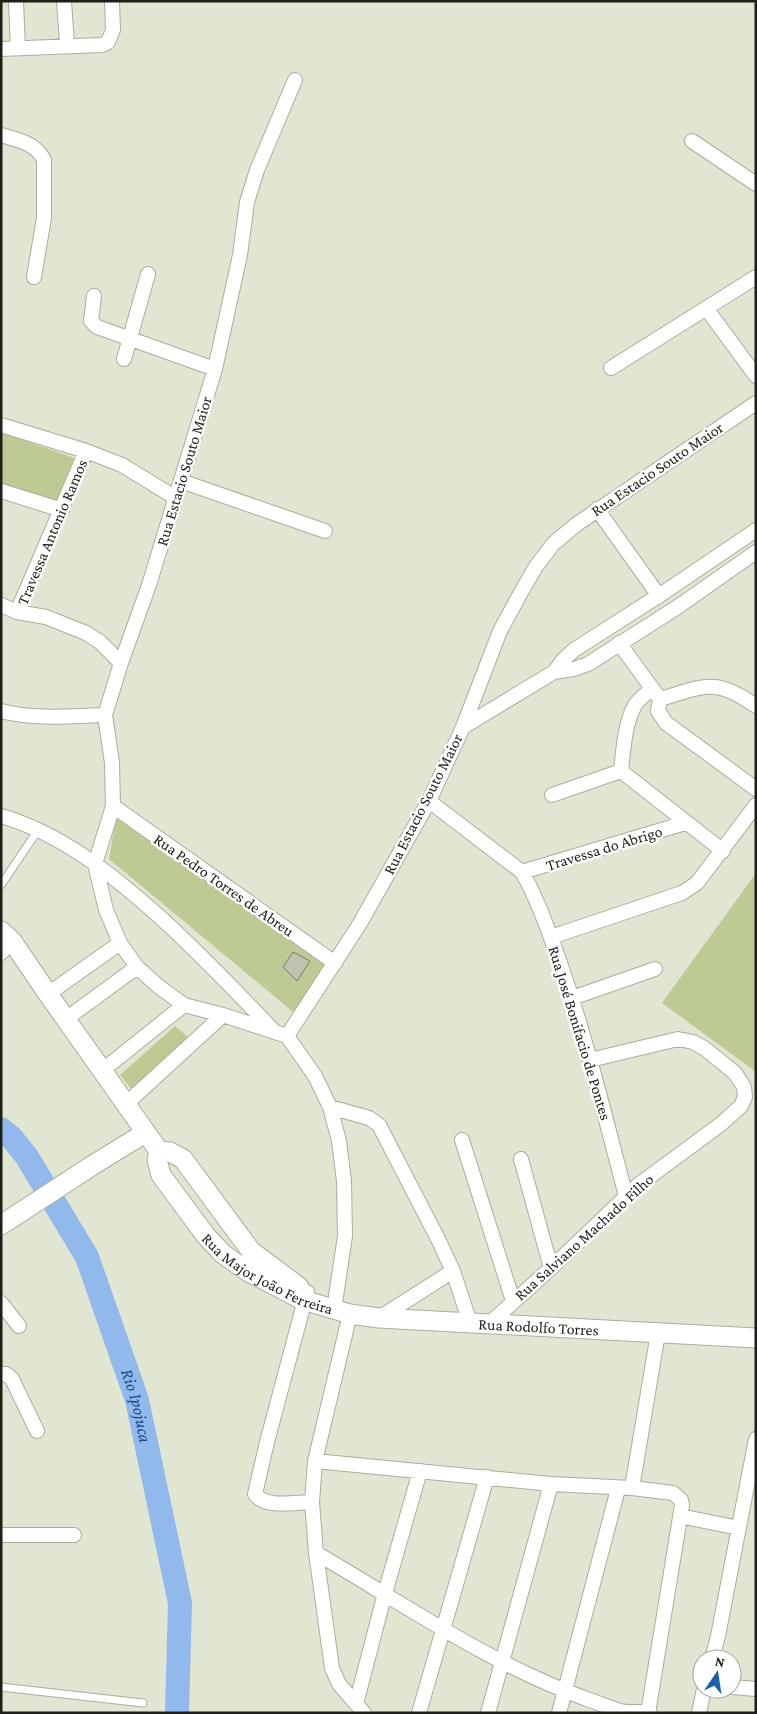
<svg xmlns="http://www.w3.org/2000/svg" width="757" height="1714" viewBox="0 0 757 1714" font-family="'Crimson Pro',serif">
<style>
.green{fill:#beca94}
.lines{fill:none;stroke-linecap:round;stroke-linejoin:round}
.river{stroke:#92b9ec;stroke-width:24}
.building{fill:#bfc4b1;stroke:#7a7e6d}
.lane-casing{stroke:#a9ae9c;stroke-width:9}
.street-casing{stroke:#a9ae9c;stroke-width:16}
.secondary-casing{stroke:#a9ae9c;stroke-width:21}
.lane{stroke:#fff;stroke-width:7}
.street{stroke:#fff;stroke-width:14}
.secondary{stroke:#fff;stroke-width:19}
.labels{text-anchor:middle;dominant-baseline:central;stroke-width:5;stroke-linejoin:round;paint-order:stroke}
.street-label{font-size:16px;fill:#1d1f18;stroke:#fff}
.water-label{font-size:18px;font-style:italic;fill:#184b88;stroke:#fff}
</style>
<rect width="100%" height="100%" fill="#e1e6d3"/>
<!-- green -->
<path class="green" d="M1 432 74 458 57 501 1 484Z
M116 818 327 964 293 1012 109 859Z
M756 873V1072L662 1003Z
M175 1026 188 1037 133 1091 120 1075Z"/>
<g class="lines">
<!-- river -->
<path class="river" id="s1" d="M1 1129 11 1137 27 1157 87 1257 137 1400 180 1603 177 1713"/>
</g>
<!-- building -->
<path class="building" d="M293 952 310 961 297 981 283 967Z"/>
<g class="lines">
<defs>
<path id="lane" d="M1 885 38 830
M1 1687 143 1703"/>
<path id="street" d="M16 1 18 48
M64 1 67 45
M1 49 102 45 108 42 113 30 112 1
M1 135C18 140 36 143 44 160V218L34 277
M692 141 756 184
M94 296 91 321 97 327 215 369
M706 308 756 376
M124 359 148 274
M611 368 756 277
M1 425 86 451 122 465 176 498
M181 481 325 531
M1 491 62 510
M597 509 659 596
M1 605 17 612 46 617 86 633 100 642 121 663
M17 612 86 451
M619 643 657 695
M554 672 564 659 574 650 666 591 756 530
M652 688C646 694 639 699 635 705 625 722 623 752 621 771L723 851
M660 699 658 711 666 723 756 789
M660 699C705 686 715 677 756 706
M1 711C36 720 70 716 105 715
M463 727 554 672 574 669 588 664 676 608 756 552
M552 795 621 771
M429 801 522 872C538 900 548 930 559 960 586 1037 605 1117 626 1196
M113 806 335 963
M1 816C63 834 114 876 161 918 200 954 236 991 272 1029
M95 864 113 806 112 763 105 715 121 663 149 585 215 369 240 255 247 202 257 170 295 80
M95 864 106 910 120 943 137 967 158 986 184 1005 223 1015 287 1036 315 1076 330 1107 339 1141 344 1181 345 1236 334 1310
M522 872 685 823
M551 937 667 898 682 893 697 883 756 805
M1 953 12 941
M48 994 120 943
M572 998 655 969
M66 1019 137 967
M287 1036 359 925 429 801 463 727 500 631 519 596 535 568 553 544 577 524 756 403
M103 1070 184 1005
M126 1104 223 1015
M330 1107 369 1118 379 1125 438 1239 453 1271 470 1323
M462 1140 513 1301
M521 1159 551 1268
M307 1292 267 1442 255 1494C265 1509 296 1502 312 1502
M1 1303 19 1326
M350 1314 315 1461 312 1502 316 1553 332 1668 339 1684 364 1713
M379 1318 453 1271
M489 1324 551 1268 637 1186 721 1124 741 1106 745 1097 744 1087 735 1073 704 1048 693 1042 678 1039 590 1060
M1 1374H6L12 1379 37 1431
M315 1461 551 1484 632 1488 673 1493 681 1500 682 1505 648 1713
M632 1488 658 1333
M680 1516 739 1528
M1 1535H74
M316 1553C404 1604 488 1663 584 1698 596 1702 608 1707 620 1711 629 1713 640 1711 650 1713
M712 1659 718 1636 756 1439
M732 1687 756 1689
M356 1704 385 1593 420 1471
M419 1713 487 1477
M488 1713 551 1484
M559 1713 618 1489
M699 1713 704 1689"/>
<g id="secondary">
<path d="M1 931 12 941 48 994 159 1151 170 1152 183 1159 251 1251 299 1287"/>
<path id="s2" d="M159 1151 157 1160 161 1175 206 1236 223 1254 247 1271 303 1300 350 1314 379 1318 756 1338"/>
<path d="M1 1225 93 1165 145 1133"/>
</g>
</defs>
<!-- lane casing -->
<use href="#lane" class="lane-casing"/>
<!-- street casing -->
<use href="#street" class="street-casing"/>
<!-- secondary casing -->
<use href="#secondary" class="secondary-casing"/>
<!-- lane -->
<use href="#lane" class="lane"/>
<!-- street -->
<use href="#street" class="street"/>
<!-- secondary -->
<use href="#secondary" class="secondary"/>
</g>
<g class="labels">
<!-- street labels -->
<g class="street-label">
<text transform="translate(657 469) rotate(-34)">Rua Estacio Souto Maior</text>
<text transform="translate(184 471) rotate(-73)">Rua Estacio Souto Maior</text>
<text transform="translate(52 532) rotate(-67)">Travessa Antonio Ramos</text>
<text transform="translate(423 804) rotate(-63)">Rua Estacio Souto Maior</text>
<text transform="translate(604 848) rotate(-17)">Travessa do Abrigo</text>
<text transform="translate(224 885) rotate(35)">Rua Pedro Torres de Abreu</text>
<text transform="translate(580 1033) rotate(73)">Rua José Bonifacio de Pontes</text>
<text transform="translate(584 1237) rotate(-42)">Rua Salviano Machado Filho</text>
<text stroke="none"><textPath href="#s2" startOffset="174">Rua Major João Ferreira</textPath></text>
<text stroke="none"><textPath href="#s2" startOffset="456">Rua Rodolfo Torres</textPath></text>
</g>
<!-- water labels -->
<g class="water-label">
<text stroke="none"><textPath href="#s1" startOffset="312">Rio Ipojuca</textPath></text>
</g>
</g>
<!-- border -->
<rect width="757" height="1714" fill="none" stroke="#1d1f18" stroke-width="5"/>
<!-- north arrow -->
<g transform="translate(717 1674) rotate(13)"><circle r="24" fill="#ffffff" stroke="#a5a5a3"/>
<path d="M0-4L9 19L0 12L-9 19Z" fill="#1b60b0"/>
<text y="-8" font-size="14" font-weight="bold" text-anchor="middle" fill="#1d1f18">N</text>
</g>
</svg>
